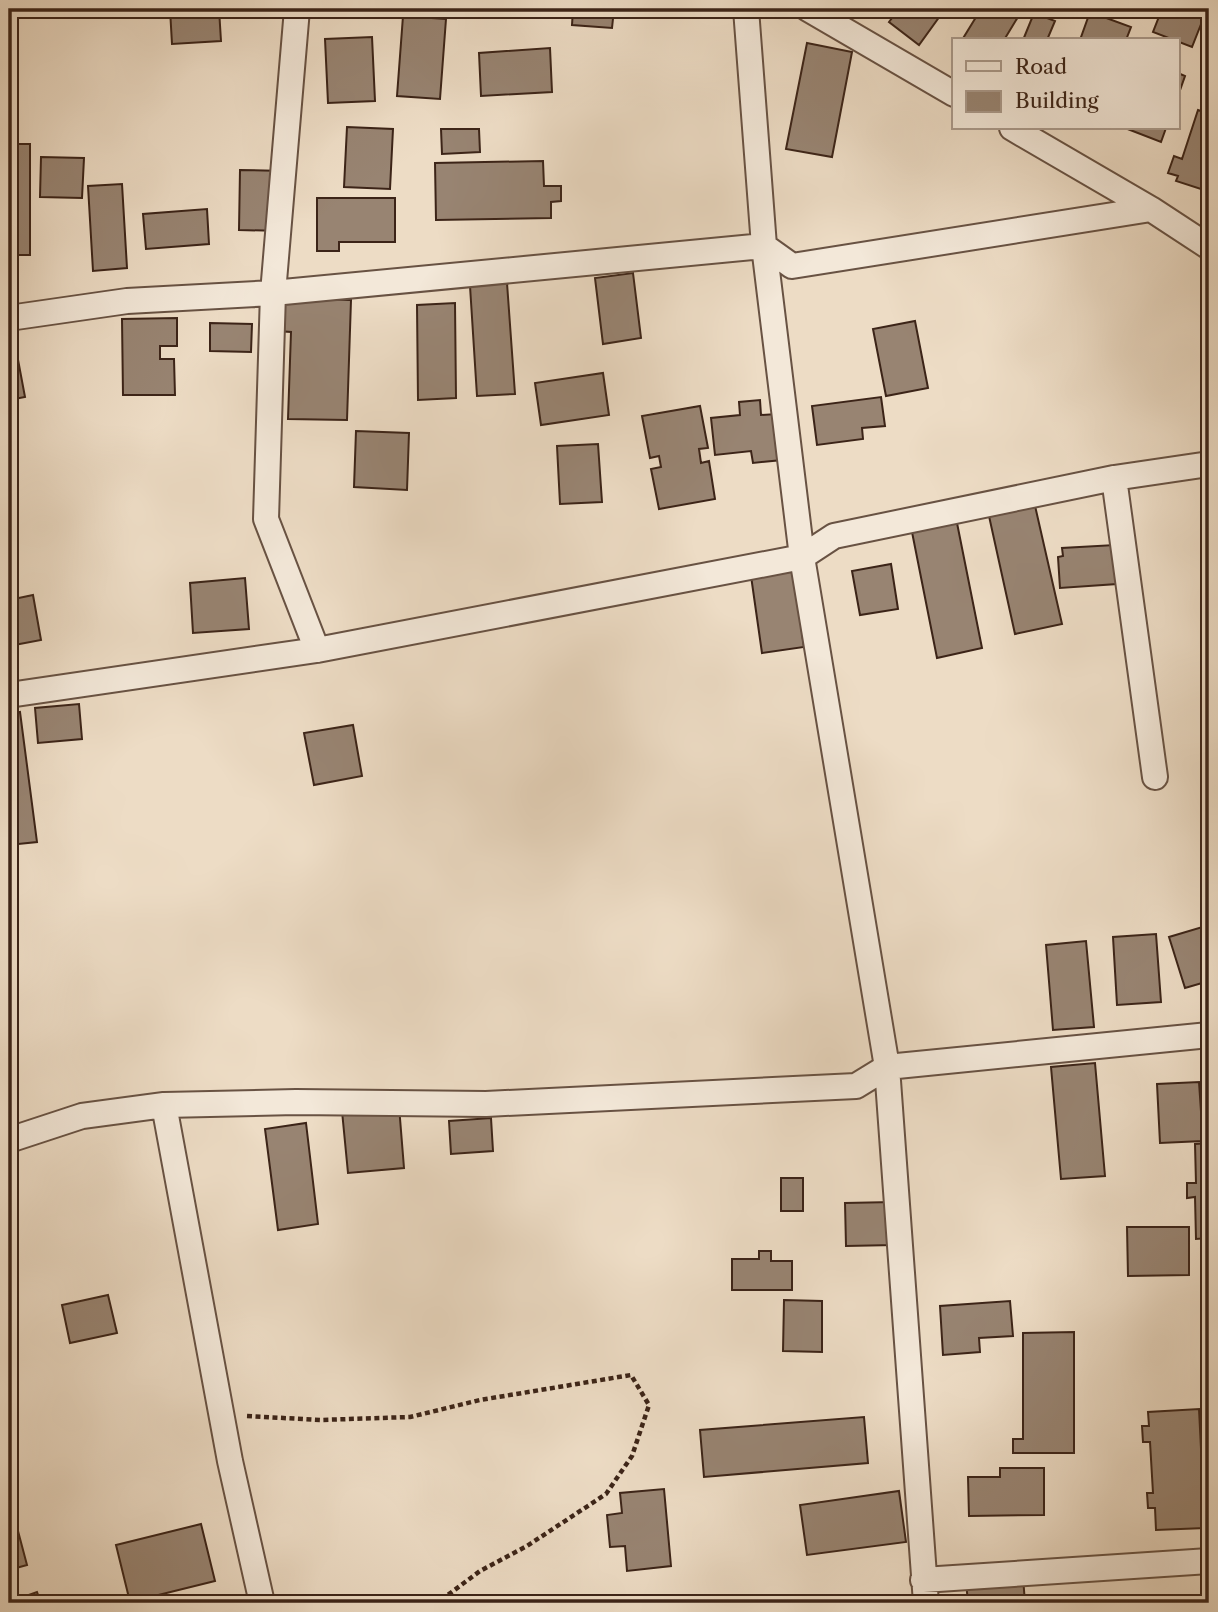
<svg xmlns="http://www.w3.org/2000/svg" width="1218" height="1612" viewBox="0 0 1218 1612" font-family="'Libre Caslon Text',serif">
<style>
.building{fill:#988472;stroke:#3c2418;stroke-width:2}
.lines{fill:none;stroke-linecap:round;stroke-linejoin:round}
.minor-casing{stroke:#685243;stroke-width:28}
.path{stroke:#3c2418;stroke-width:4.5;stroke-dasharray:5 3.5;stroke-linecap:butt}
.minor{stroke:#f3e8d9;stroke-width:24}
</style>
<rect width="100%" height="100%" fill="#eddcc5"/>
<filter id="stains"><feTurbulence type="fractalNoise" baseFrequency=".00286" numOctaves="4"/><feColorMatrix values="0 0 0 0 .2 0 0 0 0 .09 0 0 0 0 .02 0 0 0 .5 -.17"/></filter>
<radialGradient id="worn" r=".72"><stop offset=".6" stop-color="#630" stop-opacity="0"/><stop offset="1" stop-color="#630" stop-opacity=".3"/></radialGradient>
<!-- building -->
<path class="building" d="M170 9H219L221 41 172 44Z
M573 9H614L612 28 572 25Z
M899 9H945L919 45 889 22Z
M981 9H1015L1021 12 1004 40H962Z
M1162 9H1207L1192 47 1153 32Z
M1090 12 1131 27 1126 40H1080Z
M1034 13 1055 21 1047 40H1023Z
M403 16 446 19 440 99 397 96Z
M372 37 375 101 328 103 325 39Z
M807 43 852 52 832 157 786 149Z
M550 48 552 92 481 96 479 53Z
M1178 73 1185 76 1178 96Z
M1198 110 1209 114V173L1204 190 1176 181 1178 176 1168 173 1174 156 1182 159Z
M347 127 393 129 390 189 344 187Z
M1125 128H1166L1161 142Z
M441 129H479L480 152 442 154Z
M9 144H30V255H9Z
M41 157 84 158 82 198 40 197Z
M543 161 544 186H561V201L551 202V218L436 220 435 163Z
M240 170 284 171 282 231 239 230Z
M122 184 127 268 93 271 88 186Z
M317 198H395V242H339V251H317Z
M207 209 209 244 146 249 143 214Z
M633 273 641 338 603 344 595 278Z
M507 283 515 394 477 396 470 286Z
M278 298 351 300 347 420 288 419 291 332 277 331Z
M455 303 456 398 418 400 417 305Z
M177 318V346H160V359H174L175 395H123L122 319Z
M915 321 928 388 886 396 873 329Z
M210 323 252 324 251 352 210 351Z
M13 333 25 397 9 400V334Z
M603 373 609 415 541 425 535 383Z
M881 397 885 426 862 428 863 439 817 445 812 406Z
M760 400 761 415 777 414 782 460 753 463 751 451 715 455 711 418 740 415 739 402Z
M700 406 708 448 699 449 701 463 709 461 715 499 659 509 651 469 661 467 659 456 650 458 642 416Z
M356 431 409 433 407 490 354 487Z
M598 444 602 502 560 504 557 446Z
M1033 497 1062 624 1015 634 987 507Z
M956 518 982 648 937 658 911 527Z
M1115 545 1117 584 1060 588 1058 557 1063 556 1062 548Z
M791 551 804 647 762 653 751 576Z
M891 564 898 609 860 615 852 571Z
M245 578 249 629 193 633 190 583Z
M33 595 41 640 9 646V600Z
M79 704 82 739 38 743 35 708Z
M20 712 37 842 9 845V714Z
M353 725 362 776 314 785 304 733Z
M1209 925V981L1185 988 1169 937Z
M1156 934 1161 1002 1117 1005 1113 937Z
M1086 941 1094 1027 1053 1030 1046 945Z
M1095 1063 1105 1176 1061 1179 1051 1067Z
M1199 1082 1203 1141 1160 1143 1157 1084Z
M399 1106 404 1168 348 1173 342 1111Z
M491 1118 493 1151 451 1154 449 1121Z
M306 1123 318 1224 278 1230 265 1129Z
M1209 1143V1238L1196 1239 1195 1197 1187 1198V1183H1196L1195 1144Z
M781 1178H803V1211H781Z
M893 1202 894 1245 846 1246 845 1203Z
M1127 1227H1189V1275L1128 1276Z
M759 1251H771V1261H792V1290H732V1259H759Z
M108 1295 117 1333 70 1343 62 1305Z
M784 1300 822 1301V1352L783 1351Z
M1010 1301 1013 1336 979 1338 980 1352 943 1355 940 1306Z
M1074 1332V1453H1013V1439H1023V1333Z
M1199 1409 1205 1528 1156 1530 1155 1508H1148L1147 1493H1153L1150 1442H1143L1142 1426H1149L1148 1412Z
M864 1417 868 1463 704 1477 700 1430Z
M1000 1468H1044V1515L969 1516 968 1477H1000Z
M664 1489 671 1566 627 1571 625 1546 610 1547 607 1515 622 1513 620 1493Z
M899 1491 906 1542 807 1555 800 1505Z
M9 1497 27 1565 9 1570Z
M201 1524 215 1581 130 1602 116 1545Z
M1023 1577 1025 1603H968L966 1581Z
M37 1592 41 1603H9V1602Z
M1151 1596H1209V1603H1130V1600H1151Z"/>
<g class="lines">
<defs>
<path id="minor" d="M297 9 273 293 266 519 317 650
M808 9 954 94
M1012 128 1151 209 1209 247
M9 318 127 301 273 293 764 246 792 266 1151 209
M1114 478 1155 777
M9 695 317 650 802 557 834 536 1114 478 1209 464
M164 1105 230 1461 262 1603
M9 1140 82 1116 164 1105 296 1102 486 1104 856 1086 887 1067 802 557 764 246 746 9
M923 1580 1209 1561
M926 1603 887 1067 1209 1035"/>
</defs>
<!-- minor casing -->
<use href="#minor" class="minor-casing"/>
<!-- path -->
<path class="path" d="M247 1416 320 1420 410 1417 480 1400 631 1375 649 1405 632 1456 606 1494 527 1546 480 1571 437 1603"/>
<!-- minor -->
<use href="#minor" class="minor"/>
</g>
<!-- margin -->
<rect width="1218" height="1612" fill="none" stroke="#eddcc5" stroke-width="35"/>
<rect x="10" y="10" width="1197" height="1591" fill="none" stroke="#3c2418" stroke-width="3.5"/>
<rect x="18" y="18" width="1183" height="1577" fill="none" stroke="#3c2418" stroke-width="2"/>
<!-- legend -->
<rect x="952" y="38" width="228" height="91" fill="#f3e8d9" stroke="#aa9a8c" stroke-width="2"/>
<rect x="966" y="61" width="35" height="10" fill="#f3e8d9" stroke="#aa9a8c" stroke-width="2"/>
<text x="1015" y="74" font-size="21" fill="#3c2418">Road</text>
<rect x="966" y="91" width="35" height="21" fill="#988472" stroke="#aa9a8c" stroke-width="2"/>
<text x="1015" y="108" font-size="21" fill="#3c2418">Building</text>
<rect width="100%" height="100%" filter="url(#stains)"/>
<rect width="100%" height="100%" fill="url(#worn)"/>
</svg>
